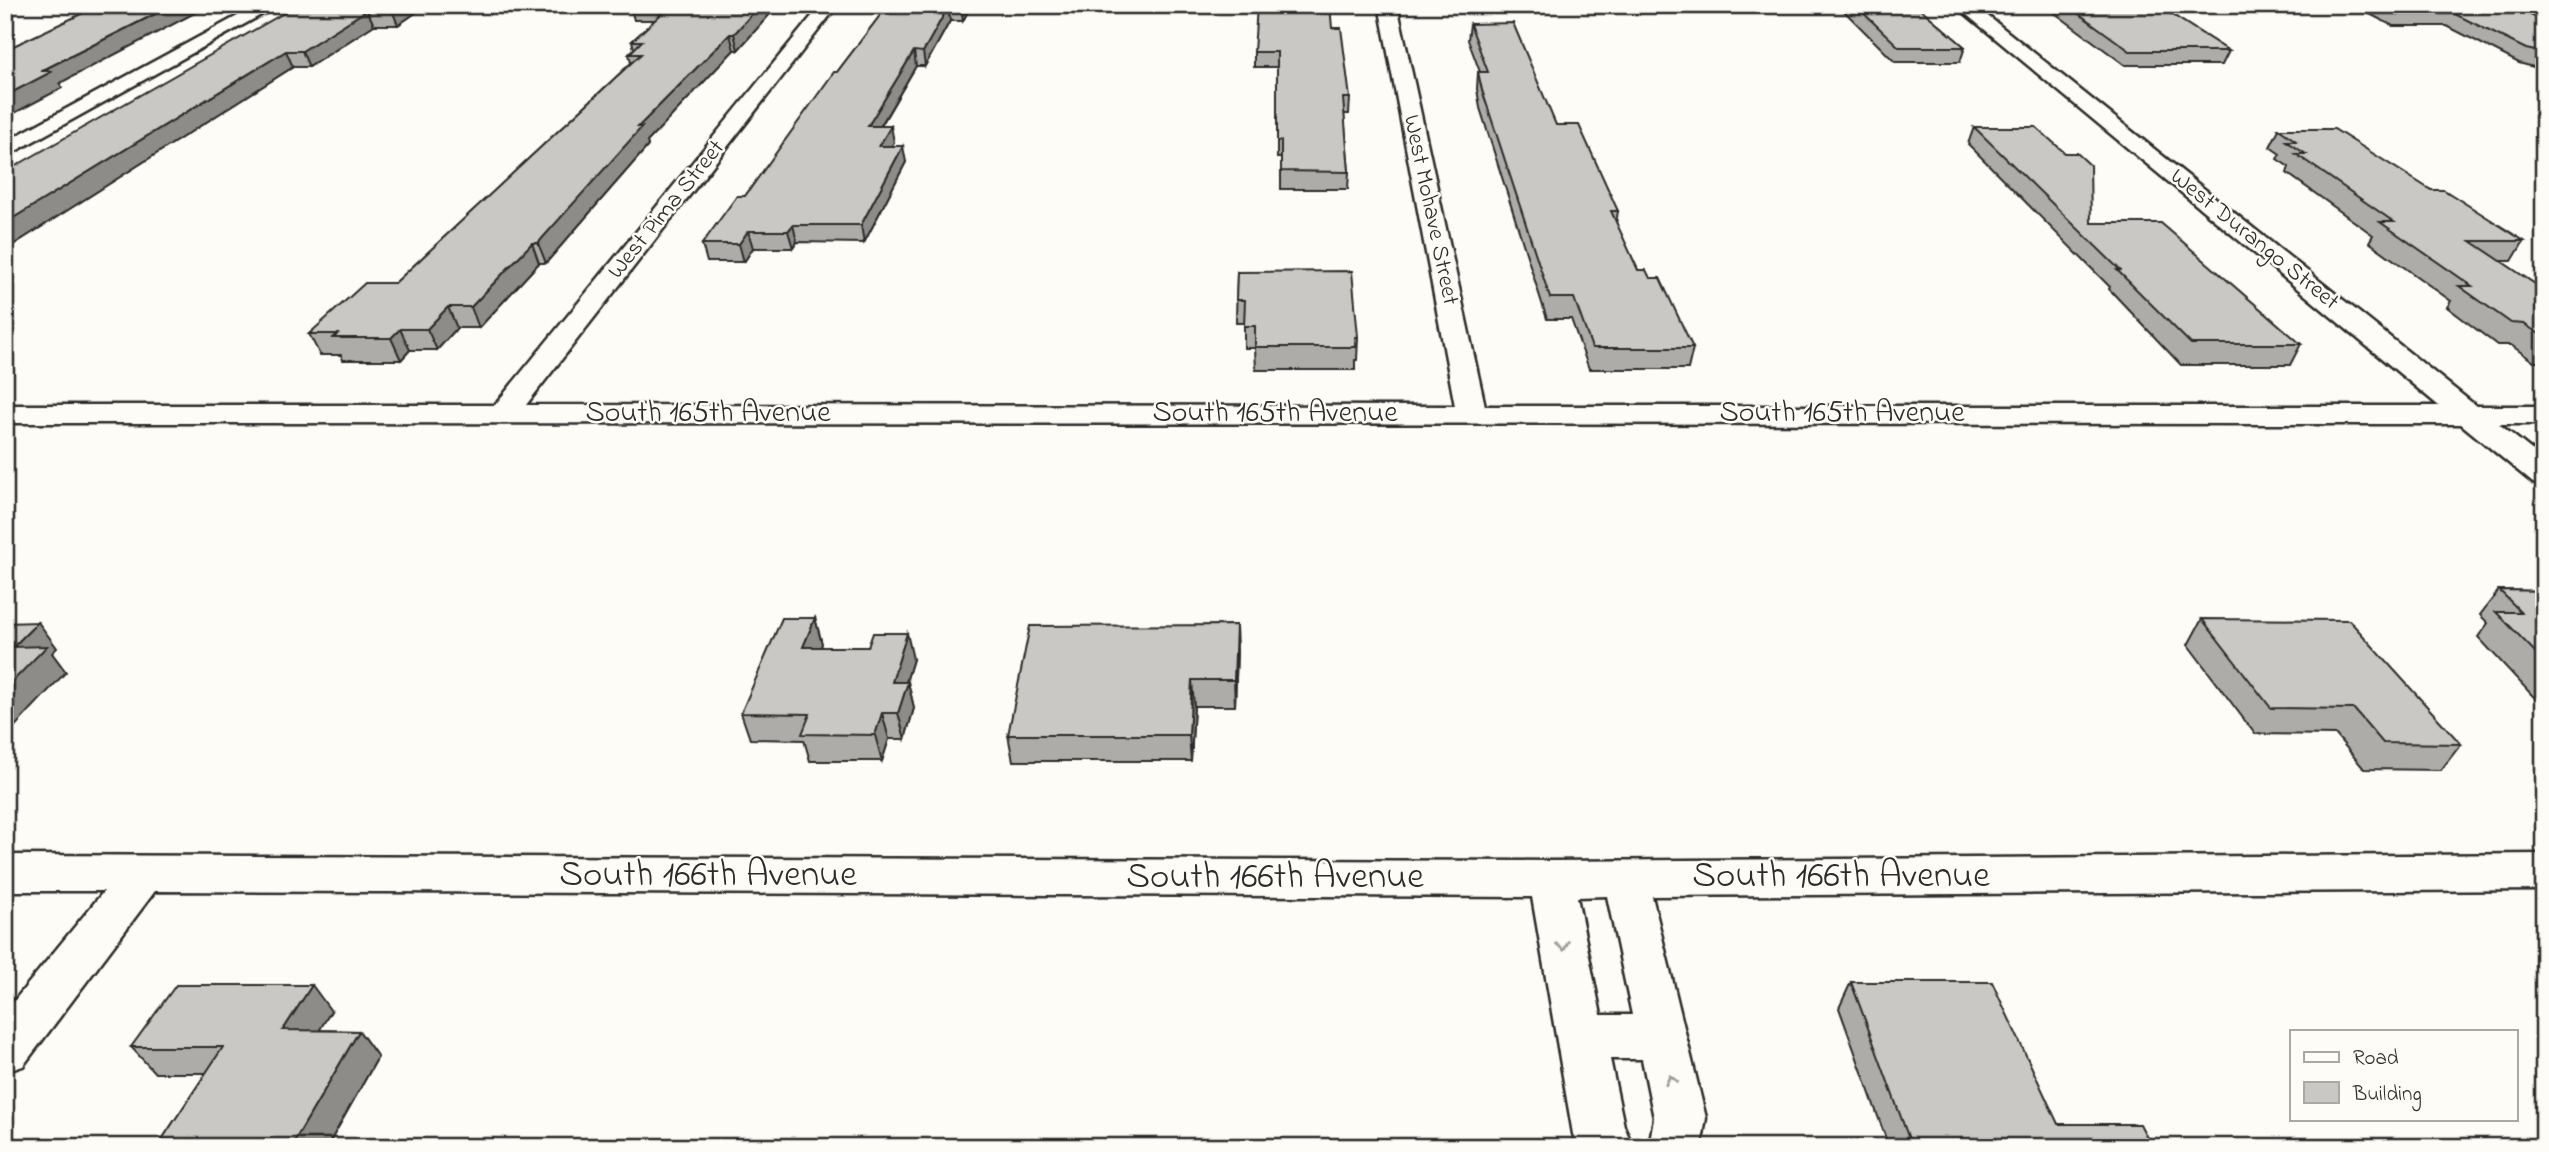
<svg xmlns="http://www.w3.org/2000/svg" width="2549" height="1152" viewBox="0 0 2549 1152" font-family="'Indie Flower',sans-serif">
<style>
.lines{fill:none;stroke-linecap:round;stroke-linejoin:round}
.street-casing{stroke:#2b2b2b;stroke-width:5}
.street{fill:#fdfcf7;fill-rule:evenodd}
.wall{fill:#adaca9;stroke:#2b2b2b;stroke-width:2}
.shaded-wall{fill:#8d8c89;stroke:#2b2b2b;stroke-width:2}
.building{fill:#c9c8c4;stroke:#2b2b2b;stroke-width:2}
.oneway{stroke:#9e9e9b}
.labels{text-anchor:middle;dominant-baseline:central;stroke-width:5;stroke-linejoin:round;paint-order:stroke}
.far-street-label{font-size:24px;fill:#2b2b2b;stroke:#fdfcf7}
.street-label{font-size:30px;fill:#2b2b2b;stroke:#fdfcf7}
.near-street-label{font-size:37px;fill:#2b2b2b;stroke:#fdfcf7}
</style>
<rect width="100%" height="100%" fill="#fdfcf7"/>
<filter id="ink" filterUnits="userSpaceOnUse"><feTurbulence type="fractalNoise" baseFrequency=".0143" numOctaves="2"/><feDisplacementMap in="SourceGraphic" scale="14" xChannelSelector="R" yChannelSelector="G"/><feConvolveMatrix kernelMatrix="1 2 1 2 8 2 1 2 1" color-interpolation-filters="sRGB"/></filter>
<g filter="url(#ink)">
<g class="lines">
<defs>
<path id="street" d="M258 5H279L5 157V142Z
M821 5H838L526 405 1455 406 1379 5H1397L1485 406H2439L1955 5H1974L2476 406H2544V424H2499L2544 460V486L2533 483 2461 424 5 423V405H495Z
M2544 854V890L1652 896 1706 1118 1701 1147H1649L1654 1118 1642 1059H1610L1624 1126 1633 1147H1578L1573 1134 1532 897 155 891 23 1066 5 1072V1012L104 891H5V855L1551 861ZM1607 896 1632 1015H1601L1577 897Z"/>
</defs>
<!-- street casing -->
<use href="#street" class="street-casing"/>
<!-- street -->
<use href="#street" class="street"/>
</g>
<!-- wall -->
<path class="wall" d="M298 5H427L398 25H374L309 67H293L5 250Z
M591 5H778L738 50H734L647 142 648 146 546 263H539L479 328H457L437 350H410L401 360H343L341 355H320L309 334 395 283 631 63 629 54 634 49 632 41 655 20H634L630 6Z
M888 5H971L963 21H950L925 66H916L881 126 894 142 891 146 906 162 864 243 797 242 793 248H753L744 262H707L702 244 745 196 837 72Z
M1838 5H1916L1965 47 1960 62H1895Z
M2044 5H2157L2229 51 2222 65H2125Z
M2352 5H2544V70L2519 63 2447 26H2393Z
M1470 24 1556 125 1618 211 1616 224 1638 270 1650 278 1693 348 1688 369H1589L1571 319H1547L1480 108 1477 89 1478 72H1480L1468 40Z
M1332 28 1350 98 1349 114H1344L1349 172 1348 189H1281V158H1277V67H1254V52Z
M1974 127 2091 223 2301 344 2290 365H2181L2109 289 2110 287 1968 144Z
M2279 129 2431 190 2524 241 2512 261H2500L2544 290V362H2534L2511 345H2497L2447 307 2451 301 2369 242 2373 235 2287 173 2289 167 2277 159 2280 154 2270 147Z
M1237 272 1358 337 1357 360H1355V370H1256L1255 348H1244V323H1236Z
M2499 590 2544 591V708L2478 637 2488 623 2480 615Z
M815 618 822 644 820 647 913 659 906 682H908L914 708 905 739H889L882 761H810L804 740 750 739 741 713Z
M2202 619 2461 744 2441 770 2364 769 2336 735 2255 734 2188 645Z
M1237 650 1235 706H1194L1191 761H1013L1008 735Z
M1851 982 2058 1124 2152 1147H1889L1839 1008Z
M331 1011 319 1030 359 1031 378 1057 327 1147H157L206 1073H155L131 1047Z"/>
<!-- shaded-wall -->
<path class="shaded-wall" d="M173 5H210L60 83 62 88 5 118V96L41 71Z
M398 5H427L398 25 392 10Z
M760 5H778L738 50 734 34Z
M962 5H971L963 21 961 7Z
M948 7 950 21 925 66 923 52Z
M367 10 374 25 309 67 302 51Z
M730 34 734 50 647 142 648 146 546 263 538 243 638 127Z
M286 51 293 67 5 250V223Z
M914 51 916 66 871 142 868 126Z
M891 126 894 142 882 162 879 146Z
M903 146 906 162 864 243 861 225Z
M793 225 797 242 793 248 788 231Z
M748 231 753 248 744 262 739 244Z
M532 243 539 263 479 328 471 307Z
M448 307 457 328 437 350 427 329Z
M400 329 410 350 401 360 391 338Z
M815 618 822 644 810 673 803 647Z
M38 622 57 648 52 653 66 672 5 737V689L13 647Z
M1236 625 1237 650 1235 706 1234 680Z
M907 633 913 659 898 708 892 682Z
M1192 680 1194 706 1191 761 1189 735Z
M908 682 914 708 905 739 898 713Z
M882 713 889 739 882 761 875 735Z
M312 985 331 1011 304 1056 283 1030Z
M359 1031 378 1057 327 1147H291Z"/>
<!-- building -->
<path class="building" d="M100 5H173L41 71H53L5 96V50Z
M298 5H398L392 10H367L302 51H286L5 223V172Z
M671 5H760L734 34H730L638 127H642L538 243H532L471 307H448L427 329H400L391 338H333L338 334H309L365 283H395L641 54H629L642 41H632Z
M888 5H962L961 7H948L923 52 914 51 868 126H891L879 146H903L861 225H793L788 231H748L739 244H702L737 196H745L834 72H837Z
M1257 5H1330L1332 28H1341L1350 98H1343L1349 172 1281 171V141H1277V52H1254Z
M1855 5H1916L1965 47H1899Z
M2067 5H2157L2229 51H2130Z
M2383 5H2544V10H2519L2544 21V53L2526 49 2453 13 2400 14Z
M1513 23 1556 125H1579L1618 211H1611L1638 270H1646L1650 278H1660L1693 348H1592L1574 298H1550L1482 90 1478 72H1488L1470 24Z
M1974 127H2036L2065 153H2077L2090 165 2091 223H2161L2301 344H2191L2117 270H2120Z
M2279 129H2334L2431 190H2444L2524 241H2471L2544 290V337L2524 324 2511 323 2459 286H2472L2380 222H2394L2296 154H2306L2286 141H2296Z
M1352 271 1358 337H1355L1356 347H1255V326H1244L1245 300H1236L1237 272Z
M2499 590 2544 591V661L2496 612H2521Z
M782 618H815L803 647H868L873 633H907L892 682H908L898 713H882L875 735 802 734 810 714 741 713Z
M2202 619 2349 620 2461 744 2383 743 2354 709 2271 708Z
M38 622 13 647 47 646 5 689V623Z
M1236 625 1234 680H1192L1189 735H1008L1030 626Z
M1851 982H1992L2058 1124H2140L2152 1147H1912Z
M176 985H312L283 1030 359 1031 291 1147H157L223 1047H131Z"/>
<!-- one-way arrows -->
<defs><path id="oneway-chevron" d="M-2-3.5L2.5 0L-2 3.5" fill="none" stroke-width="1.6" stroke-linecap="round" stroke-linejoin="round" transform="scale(1.75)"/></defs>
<g class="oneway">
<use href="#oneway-chevron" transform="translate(1563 946) rotate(79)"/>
<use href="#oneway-chevron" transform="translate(1671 1080) rotate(-102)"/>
</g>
</g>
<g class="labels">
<!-- far-street labels -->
<g class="far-street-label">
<text transform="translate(667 210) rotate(-51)">West Pima Street</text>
<text transform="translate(1430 210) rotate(78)">West Mohave Street</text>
<text transform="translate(2254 240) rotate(39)">West Durango Street</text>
</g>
<!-- street labels -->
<g class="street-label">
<text x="708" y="414">South 165th Avenue</text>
<text x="1275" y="414">South 165th Avenue</text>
<text x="1842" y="414">South 165th Avenue</text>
</g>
<!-- near-street labels -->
<g class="near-street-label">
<text x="708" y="876">South 166th Avenue</text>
<text x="1841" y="877">South 166th Avenue</text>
<text x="1275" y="878">South 166th Avenue</text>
</g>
</g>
<!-- margin -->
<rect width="2549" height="1152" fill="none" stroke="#fdfcf7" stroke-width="28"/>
<rect x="14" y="14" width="2521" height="1124" fill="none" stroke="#2b2b2b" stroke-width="2.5" filter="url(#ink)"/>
<!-- legend -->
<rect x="2290" y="1030" width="228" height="91" fill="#fdfcf7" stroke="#a9a8a5" stroke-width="2"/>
<rect x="2304" y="1052" width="35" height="10" fill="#fdfcf7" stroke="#a9a8a5" stroke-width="2"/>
<text x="2353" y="1064" font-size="21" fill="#2b2b2b">Road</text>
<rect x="2304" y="1082" width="35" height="21" fill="#c9c8c4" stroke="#a9a8a5" stroke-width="2"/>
<text x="2353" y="1100" font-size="21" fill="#2b2b2b">Building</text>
</svg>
